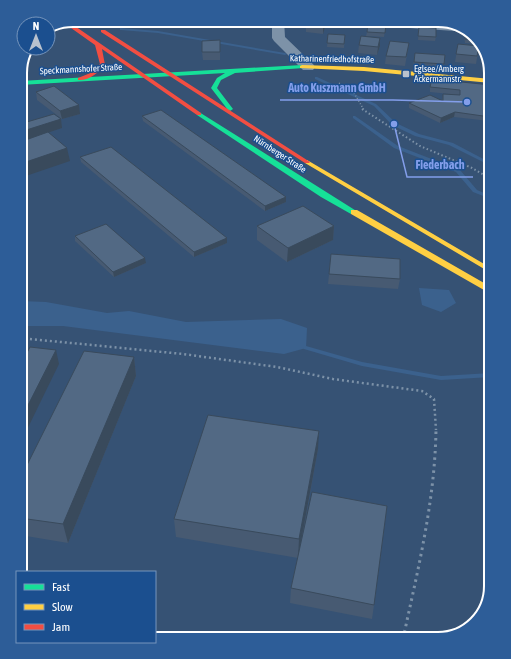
<svg xmlns="http://www.w3.org/2000/svg" width="511" height="659" viewBox="0 0 511 659" font-family="'Asap Condensed',sans-serif">
<style>
.water{fill:#3b618d}
.lines{fill:none;stroke-linecap:round;stroke-linejoin:round}
.stream{fill:#3b618d;fill-rule:evenodd}
.path-far3{stroke:#7d92a8;stroke-width:1.5;stroke-dasharray:1 2;stroke-linecap:butt}
.path-far2{stroke:#7d92a8;stroke-width:2;stroke-dasharray:1.5 2.5;stroke-linecap:butt}
.path-far1{stroke:#7d92a8;stroke-width:2.5;stroke-dasharray:2 3;stroke-linecap:butt}
.path{stroke:#7d92a8;stroke-width:3;stroke-dasharray:2.5 4;stroke-linecap:butt}
.street{fill:#7d92a8;fill-rule:evenodd}
.fast{fill:#16e098;fill-rule:evenodd}
.slow{fill:#ffcf43;fill-rule:evenodd}
.jam{fill:#f24e42;fill-rule:evenodd}
.wall{fill:#475a72}
.shaded-wall{fill:#394a5c}
.building{fill:#526984;stroke:#394a5c}
.poi-dot{fill:#b9c2ce;stroke:#1b4f8f;stroke-width:1.5}
.labels{text-anchor:middle;dominant-baseline:central;stroke-width:3;stroke-linejoin:round;paint-order:stroke}
.far-street-label{font-size:9px;fill:#fff;stroke:#1b4f8f}
.far-poi-label{font-size:9px;fill:#fff;stroke:#1b4f8f;text-anchor:start}
.rim{fill:none;stroke:#fff;stroke-width:2}
.leader{fill:none;stroke:#839eea;stroke-width:1.5}
.callout-dot{fill:#839eea;stroke:#1b4f8f;stroke-width:1.5}
.callout-label{font-size:12px;text-anchor:middle;font-weight:bold;fill:#839eea;stroke:#1b4f8f;stroke-width:3;stroke-linejoin:round;paint-order:stroke}
</style>
<rect width="100%" height="100%" fill="#365274"/>
<!-- water -->
<path class="water" d="M419 288 449 290 456 303 441 312 422 305Z
M20 301 46 302 107 313 129 311 186 322 281 319 307 328 306 348 284 354 63 326H20Z"/>
<g class="lines">
<!-- stream -->
<path class="stream" d="M53 27V29H50Z
M120 28 158 31 285 53 287 54 285 55 158 33 121 30H120Z
M315 77H317L376 104 396 123 419 134 453 143 491 163V166L449 145 415 136 392 125 374 106 315 79Z
M353 116H355L398 146 460 170 477 190 491 196V199L473 192 456 172 394 148 353 118Z
M306 346 362 362 441 376 491 373V377L441 380 362 366 304 349 303 348Z"/>
<!-- path-far3 -->
<path class="path-far3" d="M339 83 354 93 364 110"/>
<!-- path-far2 -->
<path class="path-far2" d="M362 109 420 146 472 168 491 179"/>
<!-- path-far1 -->
<path class="path-far1" d="M20 338 183 354 277 367 333 379 422 391 434 399 436 430"/>
<!-- path -->
<path class="path" d="M403 639C418 569 435 501 436 429"/>
<!-- street -->
<path class="street" d="M272 20H284L285 37 313 64 315 67 313 70H303L274 41 272 38Z
M344 20C370 20 453 16 470 32L350 24Z"/>
<!-- fast -->
<path class="fast" d="M302 65 304 66V68L235 73 221 80 217 88 233 109 230 111 228 110 211 88 217 78 225 73 20 85V81Z
M199 112 358 212 354 214H351L321 197 197 115V113Z"/>
<!-- slow -->
<path class="slow" d="M302 65 364 67 491 79V83L364 71 300 68V66Z
M307 160 491 268V273L305 163V161Z
M351 210H357L491 287V294L351 214Z"/>
<!-- jam -->
<path class="jam" d="M69 22 201 113V115H197L102 49 105 65C98 73 89 81 78 80V78L93 72 100 64 95 45 64 23Z
M101 30H105L310 162 309 163H305L101 32Z"/>
</g>
<!-- wall -->
<path class="wall" d="M240 20H266V27L240 26Z
M306 24H326L323 34 306 32Z
M386 24 384 37 366 36 367 32Z
M419 27 436 37 435 41 418 40Z
M465 30H468L480 42V44L465 43 464 34Z
M328 34 345 35 344 48 327 47Z
M380 38V46L377 55 358 53 359 45Z
M220 40V60H203L202 52Z
M409 43 405 66 385 64 386 56Z
M458 44 479 46 476 64 455 62Z
M415 53 445 55 443 69 413 66Z
M491 85 490 117 489 121 454 117 440 123 409 108V103L442 100 443 94 459 95 430 92V87Z
M36 92 80 114 62 119 37 100Z
M142 116 286 197V202L265 211 143 121Z
M80 157 227 238V243L194 257 81 162Z
M257 226H334L333 240 287 262 257 240Z
M75 236 146 263 114 277 75 241Z
M329 274 400 279 398 289 328 284Z
M134 357 136 376 68 543 20 535V479Z
M318 449 302 539 374 605 372 619 290 603 291 588 298 558 176 537 174 519Z"/>
<!-- shaded-wall -->
<path class="shaded-wall" d="M325 20H327L326 24 323 34V26Z
M380 38V46L377 55 378 47Z
M79 105 80 114 62 119 60 111Z
M455 112 454 117 440 123 441 118Z
M61 119 62 128 20 142V132Z
M67 148 70 161 20 178V164Z
M286 197V202L265 211V206Z
M334 226 333 240 287 262 288 248Z
M227 238V243L194 257V252Z
M145 258 146 263 114 277 113 272Z
M56 350 59 364 20 444V421Z
M134 357 136 376 68 543 63 524Z
M319 431 318 449 298 558 299 539Z"/>
<!-- building -->
<path class="building" d="M308 20H325L323 26 306 24Z
M368 23 386 24 385 33 367 32Z
M419 27 436 28V37L418 36Z
M465 30H468L478 40 465 39Z
M328 34 345 35 344 44 327 43Z
M361 36 380 38 378 47 359 45Z
M220 40V52H202V41Z
M390 41 409 43 406 57 386 56Z
M458 44 479 46 477 56 456 54Z
M415 53 445 55 444 64 414 62Z
M432 79 491 85 490 117 455 112 441 118 409 103 430 95 443 101V94L460 95V90L430 87Z
M54 86 79 105 60 111 36 92Z
M161 110 286 197 265 206 142 116Z
M54 114 61 119 20 132V124Z
M48 132 67 148 20 164V142Z
M111 147 227 238 194 252 80 157Z
M303 206 334 226 288 248 257 226Z
M106 224 145 258 113 272 75 236Z
M331 254 400 259V279L329 274Z
M30 347 56 350 20 421V366Z
M84 351 134 357 63 524 20 518V479Z
M208 415 319 431 299 539 174 519Z
M312 492 387 506 374 605 291 588Z"/>
<!-- markers -->
<rect class="poi-dot" x="402" y="70" width="8" height="8" rx="2"/>
<g class="labels">
<!-- far-street labels -->
<g class="far-street-label">
<text transform="translate(332 59) rotate(1)">Katharinenfriedhofstraße</text>
<text transform="translate(81 69) rotate(-3)">Speckmannshofer Straße</text>
<text transform="translate(280 154) rotate(33)">Nürnberger Straße</text>
</g>
<!-- far-poi labels -->
<g class="far-poi-label">
<text x="414" y="69">Eglsee/Amberg<tspan x="414" dy="10">Ackermannstr.</tspan></text>
</g>
</g>
<!-- crop -->
<path d="M0 0H511V659H0ZM73 27H438A46 46 0 0 1 484 73V586A46 46 0 0 1 438 632H73A46 46 0 0 1 27 586V73A46 46 0 0 1 73 27Z" fill="#2d5d98" fill-rule="evenodd"/>
<path class="rim" d="M73 27H438A46 46 0 0 1 484 73V586A46 46 0 0 1 438 632H73A46 46 0 0 1 27 586V73A46 46 0 0 1 73 27Z"/>
<!-- callouts -->
<path class="leader" d="M467 102L393 100H280M394 124L407 177H473"/>
<g class="callout-dot">
<circle cx="467" cy="102" r="4"/>
<circle cx="394" cy="124" r="4"/>
</g>
<g class="callout-label">
<text x="337" y="92">Auto Kuszmann GmbH</text>
<text x="440" y="169">Fiederbach</text>
</g>
<!-- legend -->
<rect x="16" y="571" width="140" height="72" fill="#1b4f8f" stroke="#7695bc"/>
<rect x="24" y="584" width="20" height="6" fill="#16e098" stroke="#7695bc"/>
<text x="52" y="591" font-size="12" fill="#ffffff">Fast</text>
<rect x="24" y="604" width="20" height="6" fill="#ffcf43" stroke="#7695bc"/>
<text x="52" y="611" font-size="12" fill="#ffffff">Slow</text>
<rect x="24" y="624" width="20" height="6" fill="#f24e42" stroke="#7695bc"/>
<text x="52" y="631" font-size="12" fill="#ffffff">Jam</text>
<!-- north arrow -->
<g transform="translate(36 36)"><circle r="19" fill="#1b4f8f" stroke="#7695bc"/>
<path d="M0-3L7 15L0 10L-7 15Z" fill="#b9c2ce"/>
<text y="-6" font-size="11" font-weight="bold" text-anchor="middle" fill="#ffffff">N</text>
</g>
</svg>
